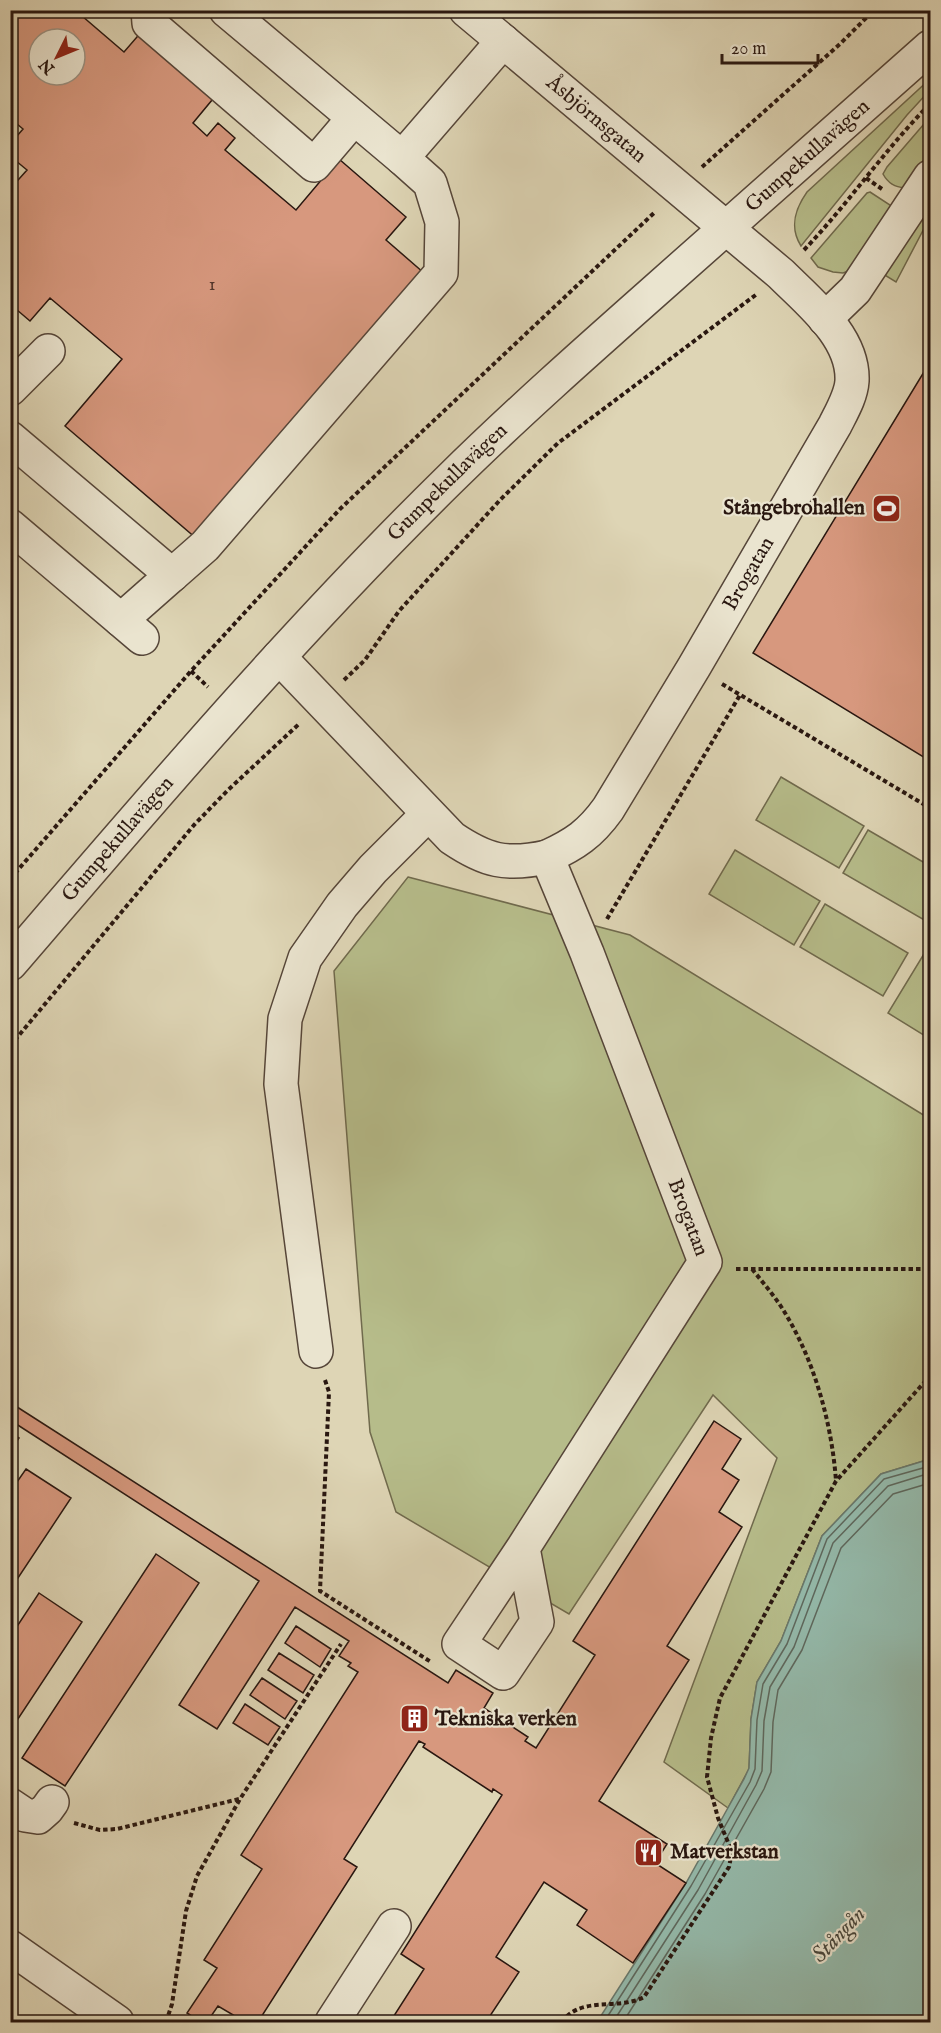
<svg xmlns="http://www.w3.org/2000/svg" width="941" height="2033" viewBox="0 0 941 2033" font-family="'IM FELL English',serif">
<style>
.green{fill:#b6bc8a;stroke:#706a4d;stroke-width:1.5}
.water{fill:#94b9aa;stroke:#69786c;stroke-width:1.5}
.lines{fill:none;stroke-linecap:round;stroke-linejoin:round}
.shore{stroke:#5e685d;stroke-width:1.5}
.building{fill:#d7987e;stroke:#291710;stroke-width:1.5;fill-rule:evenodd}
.minor-casing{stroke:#564639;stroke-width:36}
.path{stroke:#291710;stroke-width:4;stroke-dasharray:4.5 3;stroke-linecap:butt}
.minor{stroke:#eae4cf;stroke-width:33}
.labels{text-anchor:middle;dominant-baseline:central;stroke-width:4.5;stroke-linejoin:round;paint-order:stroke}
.number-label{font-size:18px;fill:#54372c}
.street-label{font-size:21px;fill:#291710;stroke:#eae4cf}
.poi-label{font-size:21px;font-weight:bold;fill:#291710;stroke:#eae4cf;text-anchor:start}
.water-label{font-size:22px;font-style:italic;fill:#49483e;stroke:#eae4cf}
</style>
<rect width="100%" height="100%" fill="#ded5b5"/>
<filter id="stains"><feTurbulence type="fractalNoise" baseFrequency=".00333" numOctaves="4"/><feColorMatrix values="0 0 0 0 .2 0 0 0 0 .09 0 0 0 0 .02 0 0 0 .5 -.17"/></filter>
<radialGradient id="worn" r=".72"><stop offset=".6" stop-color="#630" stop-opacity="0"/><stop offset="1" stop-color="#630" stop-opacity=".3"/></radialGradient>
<!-- green -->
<path class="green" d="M930 79V90L907 115 801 246C789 227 795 209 807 192Z
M930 117V154L910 187C898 189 889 185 883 174L887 167Z
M870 192 890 205 894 212 859 267 843 273 833 272 818 267 811 258 867 193Z
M930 202V217L896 282 883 274Z
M781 777 864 826 839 868 756 820Z
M868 830 930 866V914L926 921 843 873Z
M735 850 820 901 794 945 709 894Z
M408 877 630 935 930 1119V1459L881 1474 822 1536 781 1641 757 1682 751 1719 749 1769 728 1808 664 1762 777 1458 713 1395 569 1614 396 1512 370 1432 334 971Z
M825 904 908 953 883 996 800 947Z
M930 944V1039L888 1013Z"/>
<!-- water -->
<path class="water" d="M930 1459V2022H597L686 1883 744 1779 749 1768 751 1719 757 1682 781 1641 822 1536 881 1474Z"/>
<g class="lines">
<!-- shore -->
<path class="shore" d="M604 2022 691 1886 750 1782 755 1769 757 1720 763 1684 787 1644 827 1539 884 1479 930 1466
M613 2022 698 1890 756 1785 762 1771 764 1721 770 1687 794 1647 833 1543 888 1486 930 1473
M623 2022 705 1894 764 1789 771 1772 773 1722 778 1690 802 1650 841 1548 893 1494 930 1483"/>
</g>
<!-- building -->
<path class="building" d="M15 10H75L124 52 143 30 217 94 193 123 207 136 218 123 235 138 225 150 296 210 339 159 406 217 386 240 424 273 197 539 65 426 122 359 50 298 30 321 10 304V189L27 170 10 156V144L23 129 10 118V16ZM39 39H75V75H39Z
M930 362V761L753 653Z
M14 1405 448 1683 456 1670 493 1693 484 1708 528 1737 525 1741 536 1748 595 1655 573 1641 714 1421 741 1439 722 1469 739 1480 719 1512 742 1527 667 1646 689 1660 599 1801 667 1844 655 1863 686 1883 633 1963 577 1925 587 1910 544 1882 496 1957 519 1972 486 2022H390L424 1969 401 1954 502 1795 493 1789 492 1792 423 1747 425 1744 419 1741 344 1859 357 1867 258 2022H245L218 2006 207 2022H201L187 2013 217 1968 204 1960 262 1869 241 1855 358 1672 348 1666 351 1663 339 1656 349 1641 295 1607 217 1729 179 1705 259 1581 10 1420V1409Z
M10 1433 19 1438 10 1451Z
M26 1469 71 1498 10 1590V1492Z
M156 1554 199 1583 65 1786 22 1758Z
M39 1593 82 1622 10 1731V1637Z
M296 1626 331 1649 320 1667 285 1643Z
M279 1653 314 1675 303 1693 268 1670Z
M262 1678 297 1701 285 1719 250 1695Z
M245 1704 280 1727 268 1745 233 1723Z"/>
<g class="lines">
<defs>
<g id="minor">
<path d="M148 10 149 23 314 165 354 118"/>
<path d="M226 10 402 158 503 41"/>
<path id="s1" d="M466 10 781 274C809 302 854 337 852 381 851 396 842 411 835 425L694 667 608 809C590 834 575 844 547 857"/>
<path d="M825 319 855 290 930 177"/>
<path d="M10 389 48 351"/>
<path d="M10 438 172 575 121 620"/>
<path d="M10 526 142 638"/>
<path d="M172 575 205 546 441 273 442 222 430 183 402 158"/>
<path id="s2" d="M279 657 452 838C486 861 506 866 547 857L587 953 705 1262 523 1548 459 1644 503 1673 537 1622 523 1548"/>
<path id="s3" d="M10 964C152 799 294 632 449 480 516 414 586 352 656 290 748 209 839 128 930 47"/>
<path d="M316 1351 281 1084 285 1019 305 958 342 905 373 869 428 814"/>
<path d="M10 1805 25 1815 38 1817 47 1809 52 1802"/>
<path d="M10 1947 117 2022"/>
<path d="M332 2022 394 1926"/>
</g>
</defs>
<!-- minor casing -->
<use href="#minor" class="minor-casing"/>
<!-- path -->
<path class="path" d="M702 167 841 43 874 10
M866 178 882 189
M804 250C849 203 885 149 930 104
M191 671 208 687
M344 680 365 660 399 611 500 500 558 443 757 294
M722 684 930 808
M10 879 191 671 340 509 655 212
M607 919 740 695
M10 1046 194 825 228 790 300 723
M736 1269H930
M752 1269C765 1285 778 1300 788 1318 816 1366 832 1426 836 1481
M325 1380 329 1392 320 1591 431 1662
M74 1823 100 1830 117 1829 239 1799
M166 2022 172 2004 186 1911 197 1876 240 1799 341 1644
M562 2022C581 1995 618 2011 644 1997L729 1867 732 1852 718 1818 707 1777 711 1738 720 1698 836 1481 930 1376"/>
<!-- minor -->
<use href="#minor" class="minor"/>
</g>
<!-- icons -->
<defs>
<symbol id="stadium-square" viewBox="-11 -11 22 22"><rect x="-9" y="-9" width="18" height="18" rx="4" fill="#8f2418" stroke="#eae4cf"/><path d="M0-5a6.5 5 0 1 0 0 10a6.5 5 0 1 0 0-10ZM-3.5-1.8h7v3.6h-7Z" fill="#fff"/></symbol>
<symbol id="building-square" viewBox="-11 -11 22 22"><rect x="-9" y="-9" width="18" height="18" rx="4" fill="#8f2418" stroke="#eae4cf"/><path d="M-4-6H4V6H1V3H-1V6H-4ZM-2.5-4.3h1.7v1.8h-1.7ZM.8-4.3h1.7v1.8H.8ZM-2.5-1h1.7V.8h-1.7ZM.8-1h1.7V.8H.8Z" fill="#fff"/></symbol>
<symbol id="restaurant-square" viewBox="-11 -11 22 22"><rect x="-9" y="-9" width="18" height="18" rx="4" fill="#8f2418" stroke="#eae4cf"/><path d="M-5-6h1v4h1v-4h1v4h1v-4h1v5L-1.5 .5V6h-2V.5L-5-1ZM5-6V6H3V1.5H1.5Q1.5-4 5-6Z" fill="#fff"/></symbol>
</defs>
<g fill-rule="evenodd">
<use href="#stadium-square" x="870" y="492" width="33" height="33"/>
<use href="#building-square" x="398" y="1702" width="33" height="33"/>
<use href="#restaurant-square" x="632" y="1836" width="33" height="33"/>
</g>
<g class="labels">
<!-- number labels -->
<g class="number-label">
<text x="212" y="285">1</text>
</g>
<!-- street labels -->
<g class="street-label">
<text stroke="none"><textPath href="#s1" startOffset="170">Åsbjörnsgatan</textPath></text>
<text stroke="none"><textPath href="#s3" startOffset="1137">Gumpekullavägen</textPath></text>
<text stroke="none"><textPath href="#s3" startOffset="651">Gumpekullavägen</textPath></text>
<text transform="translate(749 574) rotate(-60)">Brogatan</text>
<text stroke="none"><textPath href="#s3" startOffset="165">Gumpekullavägen</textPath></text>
<text stroke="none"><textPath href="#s2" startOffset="738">Brogatan</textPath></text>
</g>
<!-- poi labels -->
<g class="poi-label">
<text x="865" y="508" text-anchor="end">Stångebrohallen</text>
<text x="435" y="1719">Tekniska verken</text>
<text x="670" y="1852">Matverkstan</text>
</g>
<!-- water labels -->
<g class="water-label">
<text transform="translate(839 1935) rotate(-47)">Stångån</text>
</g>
</g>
<!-- margin -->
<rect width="941" height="2033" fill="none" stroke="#ded5b5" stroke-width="36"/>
<rect x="12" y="12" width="917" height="2009" fill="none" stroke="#291710" stroke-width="3"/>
<rect x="18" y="18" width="905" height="1997" fill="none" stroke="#291710" stroke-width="1.5"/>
<!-- north arrow -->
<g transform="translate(57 57) rotate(227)"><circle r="28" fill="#eae4cf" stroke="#9d9283" stroke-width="1.5"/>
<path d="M0-4.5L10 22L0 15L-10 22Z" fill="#8f2418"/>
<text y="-9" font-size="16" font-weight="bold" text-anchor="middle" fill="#291710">N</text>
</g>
<!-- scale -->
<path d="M722 54v9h96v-9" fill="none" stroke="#291710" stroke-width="3"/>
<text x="731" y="54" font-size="18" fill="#291710" stroke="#eae4cf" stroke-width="4.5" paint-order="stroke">20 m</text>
<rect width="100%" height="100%" filter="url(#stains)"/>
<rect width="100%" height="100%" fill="url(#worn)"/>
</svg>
